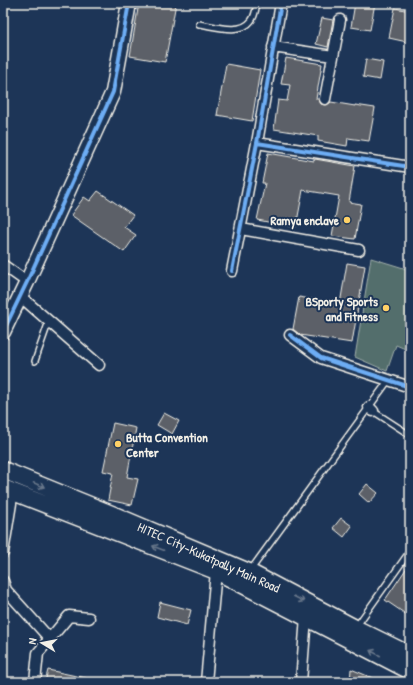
<svg xmlns="http://www.w3.org/2000/svg" width="413" height="685" viewBox="0 0 413 685" font-family="'Patrick Hand',sans-serif">
<style>
.green{fill:#526e6c;stroke:#a3b0aa}
.building{fill:#5c6167;stroke:#f4f1e8}
.lines{fill:none;stroke-linecap:round;stroke-linejoin:round}
.lane-casing{stroke:#f4f1e8;stroke-width:8}
.street-casing{stroke:#f4f1e8;stroke-width:13}
.secondary-casing{stroke:#f4f1e8;stroke-width:17}
.primary-casing{stroke:#f4f1e8;stroke-width:19}
.lane{stroke:#1d3557;stroke-width:5}
.street{stroke:#1d3557;stroke-width:10}
.secondary{stroke:#1d3557;stroke-width:14}
.primary{stroke:#1d3557;stroke-width:16}
.cycleway-casing{stroke:#1d3557;stroke-width:6}
.cycleway{stroke:#6dadf4;stroke-width:4}
.oneway{stroke:#68778a}
.poi-dot{fill:#ffd166;stroke:#1d3557;stroke-width:1.5}
.labels{text-anchor:middle;dominant-baseline:central;stroke-width:4;stroke-linejoin:round;paint-order:stroke}
.poi-label{font-size:13px;font-weight:bold;fill:#f4f1e8;stroke:#1d3557;text-anchor:end}
.street-label{font-size:13px;fill:#f4f1e8;stroke:#1d3557}
</style>
<rect width="100%" height="100%" fill="#1d3557"/>
<filter id="ink" filterUnits="userSpaceOnUse"><feTurbulence type="fractalNoise" baseFrequency=".025" numOctaves="2"/><feDisplacementMap in="SourceGraphic" scale="8" xChannelSelector="R" yChannelSelector="G"/><feConvolveMatrix kernelMatrix="1 2 1 2 8 2 1 2 1" color-interpolation-filters="sRGB"/></filter>
<g filter="url(#ink)">
<!-- green -->
<path class="green" d="M371 258 410 270V351L396 345 387 371 355 357Z"/>
<!-- building -->
<path class="building" d="M139 3H176L165 62 130 56Z
M355 3H375L370 30 351 27Z
M395 8 410 11V29L407 42 389 38Z
M322 18 333 20 328 47 316 44Z
M286 58 322 64 316 99H319L321 104 327 105 331 102 355 106V105L375 108 369 141 348 138 347 146 318 141V136L274 129 278 100 287 101 290 85 281 84Z
M366 59 383 62 380 80 363 77Z
M226 64 260 70 252 121 217 115Z
M268 153 314 161 315 159 355 166 349 202 361 204 355 239 332 236 339 196 303 190 296 227 257 220 265 183H262Z
M98 191 133 215 124 227 136 235 124 252 71 215 84 197 90 201Z
M347 263 365 266 352 343 300 335 293 329 299 297 340 304Z
M164 413 179 421 172 434 157 425Z
M113 423 136 428 127 477 138 479 132 505 108 500 113 473 103 471Z
M367 484 378 493 369 503 359 494Z
M341 518 352 526 344 537 333 528Z
M410 563V617L385 600Z
M160 602 191 610 187 625 157 617Z
M351 669 382 682H350Z
M48 670 86 678V682H45Z"/>
<g class="lines">
<defs>
<path id="lane" d="M199 24C214 26 241 35 251 21 255 17 256 8 257 3
M35 361 49 321
M373 411 410 435
M250 571 388 381
M356 627 410 551"/>
<path id="street" d="M273 47 333 56
M325 99 340 20
M257 143 410 167
M241 229 359 250
M3 265 27 282
M232 271 257 143 281 3
M20 296 99 365
M290 335 321 358 410 387
M369 407 373 411
M3 553 13 491
M3 581 6 590 50 639
M35 682 38 653 69 616 89 618
M206 682 216 571
M301 682 306 617"/>
<path id="secondary" d="M3 332 27 282 113 92 129 3"/>
<path id="primary" d="M3 470 114 515 249 572 355 628 410 655
M3 488 216 571 410 671"/>
</defs>
<!-- lane casing -->
<use href="#lane" class="lane-casing"/>
<!-- street casing -->
<use href="#street" class="street-casing"/>
<!-- secondary casing -->
<use href="#secondary" class="secondary-casing"/>
<!-- primary casing -->
<use href="#primary" class="primary-casing"/>
<!-- lane -->
<use href="#lane" class="lane"/>
<!-- street -->
<use href="#street" class="street"/>
<!-- secondary -->
<use href="#secondary" class="secondary"/>
<!-- primary -->
<use href="#primary" class="primary"/>
<defs>
<path id="cycleway" d="M257 143 410 167
M232 271 257 143 281 3
M3 332 27 282 113 92 129 3
M290 335 321 358 410 387"/>
</defs>
<!-- cycleway casing -->
<use href="#cycleway" class="cycleway-casing"/>
<!-- cycleway -->
<use href="#cycleway" class="cycleway"/>
</g>
<!-- one-way arrows -->
<defs><path id="oneway-shaft" d="M-6 0H5M1.5-3L5.5 0L1.5 3" fill="none" stroke-width="1.6" stroke-linecap="round" stroke-linejoin="round"/></defs>
<g class="oneway">
<use href="#oneway-shaft" transform="translate(39 485) rotate(22)"/>
<use href="#oneway-shaft" transform="translate(158 548) rotate(-159)"/>
<use href="#oneway-shaft" transform="translate(299 599) rotate(28)"/>
<use href="#oneway-shaft" transform="translate(375 653) rotate(-153)"/>
</g>
</g>
<!-- markers -->
<g class="poi-dot">
<circle cx="347" cy="220" r="4"/>
<circle cx="386" cy="308" r="4"/>
<circle cx="118" cy="444" r="4"/>
</g>
<g class="labels">
<!-- poi labels -->
<g class="poi-label">
<text x="339" y="220">Ramya enclave</text>
<text x="378" y="301">BSporty Sports<tspan x="378" dy="15">and Fitness</tspan></text>
<text x="126" y="437" text-anchor="start">Butta Convention<tspan x="126" dy="15">Center</tspan></text>
</g>
<!-- street labels -->
<g class="street-label">
<text transform="translate(209 557) rotate(24)">HITEC City–Kukatpally Main Road</text>
</g>
</g>
<!-- margin -->
<rect width="413" height="685" fill="none" stroke="#1d3557" stroke-width="16"/>
<rect x="8" y="8" width="397" height="669" fill="none" stroke="#f4f1e8" stroke-width="1.5" filter="url(#ink)"/>
<!-- north arrow -->
<g transform="translate(42 643) rotate(280)" stroke="#1d3557" stroke-width="3" paint-order="stroke">
<path d="M0-3L7 15L0 10L-7 15Z" fill="#f4f1e8"/>
<text y="-6" font-size="11" font-weight="bold" text-anchor="middle" fill="#f4f1e8">N</text>
</g>
</svg>
